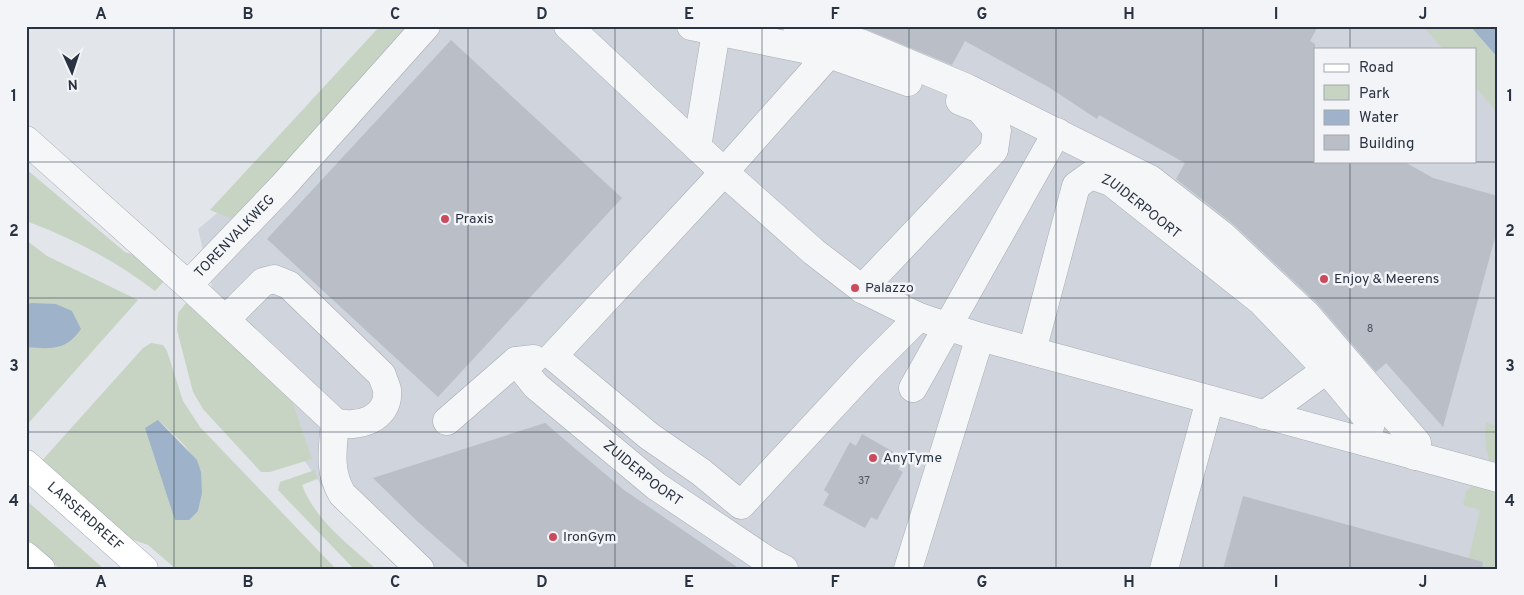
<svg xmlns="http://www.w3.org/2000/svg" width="1524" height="595" viewBox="0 0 1524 595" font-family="Overpass,sans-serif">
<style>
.built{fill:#d0d4dc}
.green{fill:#c7d4c3;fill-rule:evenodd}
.water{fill:#9eb3c9}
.building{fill:#b9bec7}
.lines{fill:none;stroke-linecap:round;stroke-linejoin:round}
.minor-casing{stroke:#a7acb4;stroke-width:29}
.major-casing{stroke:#a1a9b6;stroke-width:29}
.minor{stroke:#f5f6f8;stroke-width:28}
.major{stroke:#fff;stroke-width:28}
.grid{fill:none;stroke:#2a3342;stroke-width:1;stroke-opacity:0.55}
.poi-dot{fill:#cc4a5e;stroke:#f2f4f7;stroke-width:2}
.labels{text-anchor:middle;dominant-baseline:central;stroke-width:5;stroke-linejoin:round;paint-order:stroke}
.number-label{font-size:11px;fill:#4e5663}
.street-label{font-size:14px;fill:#2a3342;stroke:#f2f4f7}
.poi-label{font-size:14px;fill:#2a3342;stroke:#f2f4f7;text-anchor:start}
.neatline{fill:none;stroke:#2a3342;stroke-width:2}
.grid-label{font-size:16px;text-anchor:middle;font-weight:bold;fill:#2a3342}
</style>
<rect width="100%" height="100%" fill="#e2e5ea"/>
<!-- built -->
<path class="built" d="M392 26H1450L1470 49H1315V161H1475V55L1498 82V514L1484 569H407L339 511 226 346 198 229 227 205Z"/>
<!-- green -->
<path class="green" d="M380 26H410L233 219 210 210Z
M1423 26H1470L1498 58V113L1475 87V49H1443Z
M26 169 125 252 143 258 166 279 155 291C116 261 72 238 26 221Z
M26 240 47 256 138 300 26 426V347H33L56 304H26Z
M186 303 292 401 312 459 270 472H261L203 409 193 392 177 330 178 313Z
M151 343 163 345 167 351 183 401 200 427 336 569H176L148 545 122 536 38 465 143 348ZM158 420C192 451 208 464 198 511Z
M1486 422 1498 427V464L1491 463C1484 449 1485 437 1486 422Z
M315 470 317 479 302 485C315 520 349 545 376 569H354L278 490 280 482Z
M1473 485 1498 492V569H1466L1480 510 1463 505 1466 491Z
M26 500 104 569H60L26 539Z"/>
<!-- water -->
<path class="water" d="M1470 26H1498V58Z
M32 303 56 304 72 311 81 329C66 351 51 349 26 347V304Z
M158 420 197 460 201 472 202 493 198 511 189 520H175L145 428Z"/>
<!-- building -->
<path class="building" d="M858 26H1318L1310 41 1315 44V161H1403L1433 178 1498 196V227L1443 427 1386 363 1376 372 1317 303 1233 224 1176 179 1185 163 1099 115 1097 119 1050 88 965 41 952 65Z
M451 40 622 198 438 397 267 239Z
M545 423 624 490 740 569H472L417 521 373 478Z
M862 434 904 458 898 469 903 472 877 520 871 517 865 528 823 505 829 494 824 490 830 479 850 442 856 446Z
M1243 496 1483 562 1482 569H1223Z"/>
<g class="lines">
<defs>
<g id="minor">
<path d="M568 26 724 172 814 252 862 289 919 317 980 337 1498 478"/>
<path d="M691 26 829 54 908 82"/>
<path d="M797 26 860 43 967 88 1150 179 1222 235 1306 314 1417 443 1415 456"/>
<path d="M829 54 724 172 553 356 649 436 701 472 741 505 868 368 919 317"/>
<path id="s1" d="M26 140 188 285 282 187 426 26"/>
<path d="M697 147 717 26"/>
<path d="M188 285 335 422C357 429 390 419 387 390 386 385 383 380 382 375L289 285 274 279 263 282 226 319"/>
<path d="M862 289 994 150 997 130 980 109 960 101"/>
<path id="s2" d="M1032 351 1076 186 1091 175 1111 182 1261 301 1327 370 1371 423 1366 442"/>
<path id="s3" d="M516 361 536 386 656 486 768 561 784 569"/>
<path d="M913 388 1057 132"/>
<path d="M1264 415 1340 360"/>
<path d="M447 421 516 361 534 359"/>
<path d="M335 422C333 448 328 470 342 494L420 569"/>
<path d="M908 569 980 337"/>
<path d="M1164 569 1210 400"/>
</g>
<g id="major">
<path id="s4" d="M26 464 144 569"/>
<path d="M26 556 41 569"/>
</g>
</defs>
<!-- minor casing -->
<use href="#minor" class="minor-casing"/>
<!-- major casing -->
<use href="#major" class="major-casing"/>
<!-- minor -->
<use href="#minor" class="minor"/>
<!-- major -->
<use href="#major" class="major"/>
</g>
<!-- grid -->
<path class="grid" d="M174 26V569M321 26V569M468 26V569M615 26V569M762 26V569M909 26V569M1056 26V569M1203 26V569M1350 26V49M1350 161V569M26 162H1498M26 298H1498M26 432H1498"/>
<!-- markers -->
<g class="poi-dot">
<circle cx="445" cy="219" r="5"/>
<circle cx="1324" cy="279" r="5"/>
<circle cx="855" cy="288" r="5"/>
<circle cx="873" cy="458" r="5"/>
<circle cx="553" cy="537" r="5"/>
</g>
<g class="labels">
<!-- number labels -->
<g class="number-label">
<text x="1370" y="329">8</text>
<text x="864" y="481">37</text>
</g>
<!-- street labels -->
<g class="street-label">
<text stroke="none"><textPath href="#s2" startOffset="249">ZUIDERPOORT</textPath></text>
<text stroke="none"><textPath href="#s1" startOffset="285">TORENVALKWEG</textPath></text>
<text stroke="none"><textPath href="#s3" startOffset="170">ZUIDERPOORT</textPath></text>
<text stroke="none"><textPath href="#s4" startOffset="79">LARSERDREEF</textPath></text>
</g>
<!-- poi labels -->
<g class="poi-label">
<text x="455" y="219">Praxis</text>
<text x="1334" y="279">Enjoy &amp; Meerens</text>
<text x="865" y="288">Palazzo</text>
<text x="883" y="458">AnyTyme</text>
<text x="563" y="537">IronGym</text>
</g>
</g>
<!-- border -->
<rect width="1524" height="595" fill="none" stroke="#f2f4f7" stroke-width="55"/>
<!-- legend -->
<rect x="1314" y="48" width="162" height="115" fill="#f2f4f7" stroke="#a2a7af"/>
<rect x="1324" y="64" width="25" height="8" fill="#ffffff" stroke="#a2a7af"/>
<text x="1359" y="72" font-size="15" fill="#2a3342">Road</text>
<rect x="1324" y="85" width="25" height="15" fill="#c7d4c3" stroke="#a2a7af"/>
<text x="1359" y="98" font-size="15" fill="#2a3342">Park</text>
<rect x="1324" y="110" width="25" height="15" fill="#9eb3c9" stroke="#a2a7af"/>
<text x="1359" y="122" font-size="15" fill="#2a3342">Water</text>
<rect x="1324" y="135" width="25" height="15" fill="#b9bec7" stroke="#a2a7af"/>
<text x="1359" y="148" font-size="15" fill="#2a3342">Building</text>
<!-- north arrow -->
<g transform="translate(72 72) rotate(177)" stroke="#f2f4f7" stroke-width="4" paint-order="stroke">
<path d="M0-4L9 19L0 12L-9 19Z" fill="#2a3342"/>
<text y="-8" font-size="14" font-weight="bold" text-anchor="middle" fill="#2a3342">N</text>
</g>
<rect x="28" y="28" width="1468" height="540" class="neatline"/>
<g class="grid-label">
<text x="101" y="19">A</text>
<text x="248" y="19">B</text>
<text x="395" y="19">C</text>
<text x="542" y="19">D</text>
<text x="689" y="19">E</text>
<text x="835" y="19">F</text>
<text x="982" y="19">G</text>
<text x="1129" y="19">H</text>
<text x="1276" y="19">I</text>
<text x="1423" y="19">J</text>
<text x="14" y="101">1</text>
<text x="1510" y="101">1</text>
<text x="14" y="236">2</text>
<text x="1510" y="236">2</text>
<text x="14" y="371">3</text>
<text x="1510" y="371">3</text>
<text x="14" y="506">4</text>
<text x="1510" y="506">4</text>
<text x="101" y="587">A</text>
<text x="248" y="587">B</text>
<text x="395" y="587">C</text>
<text x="542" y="587">D</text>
<text x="689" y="587">E</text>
<text x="835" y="587">F</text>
<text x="982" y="587">G</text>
<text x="1129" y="587">H</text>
<text x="1276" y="587">I</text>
<text x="1423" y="587">J</text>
</g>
</svg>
